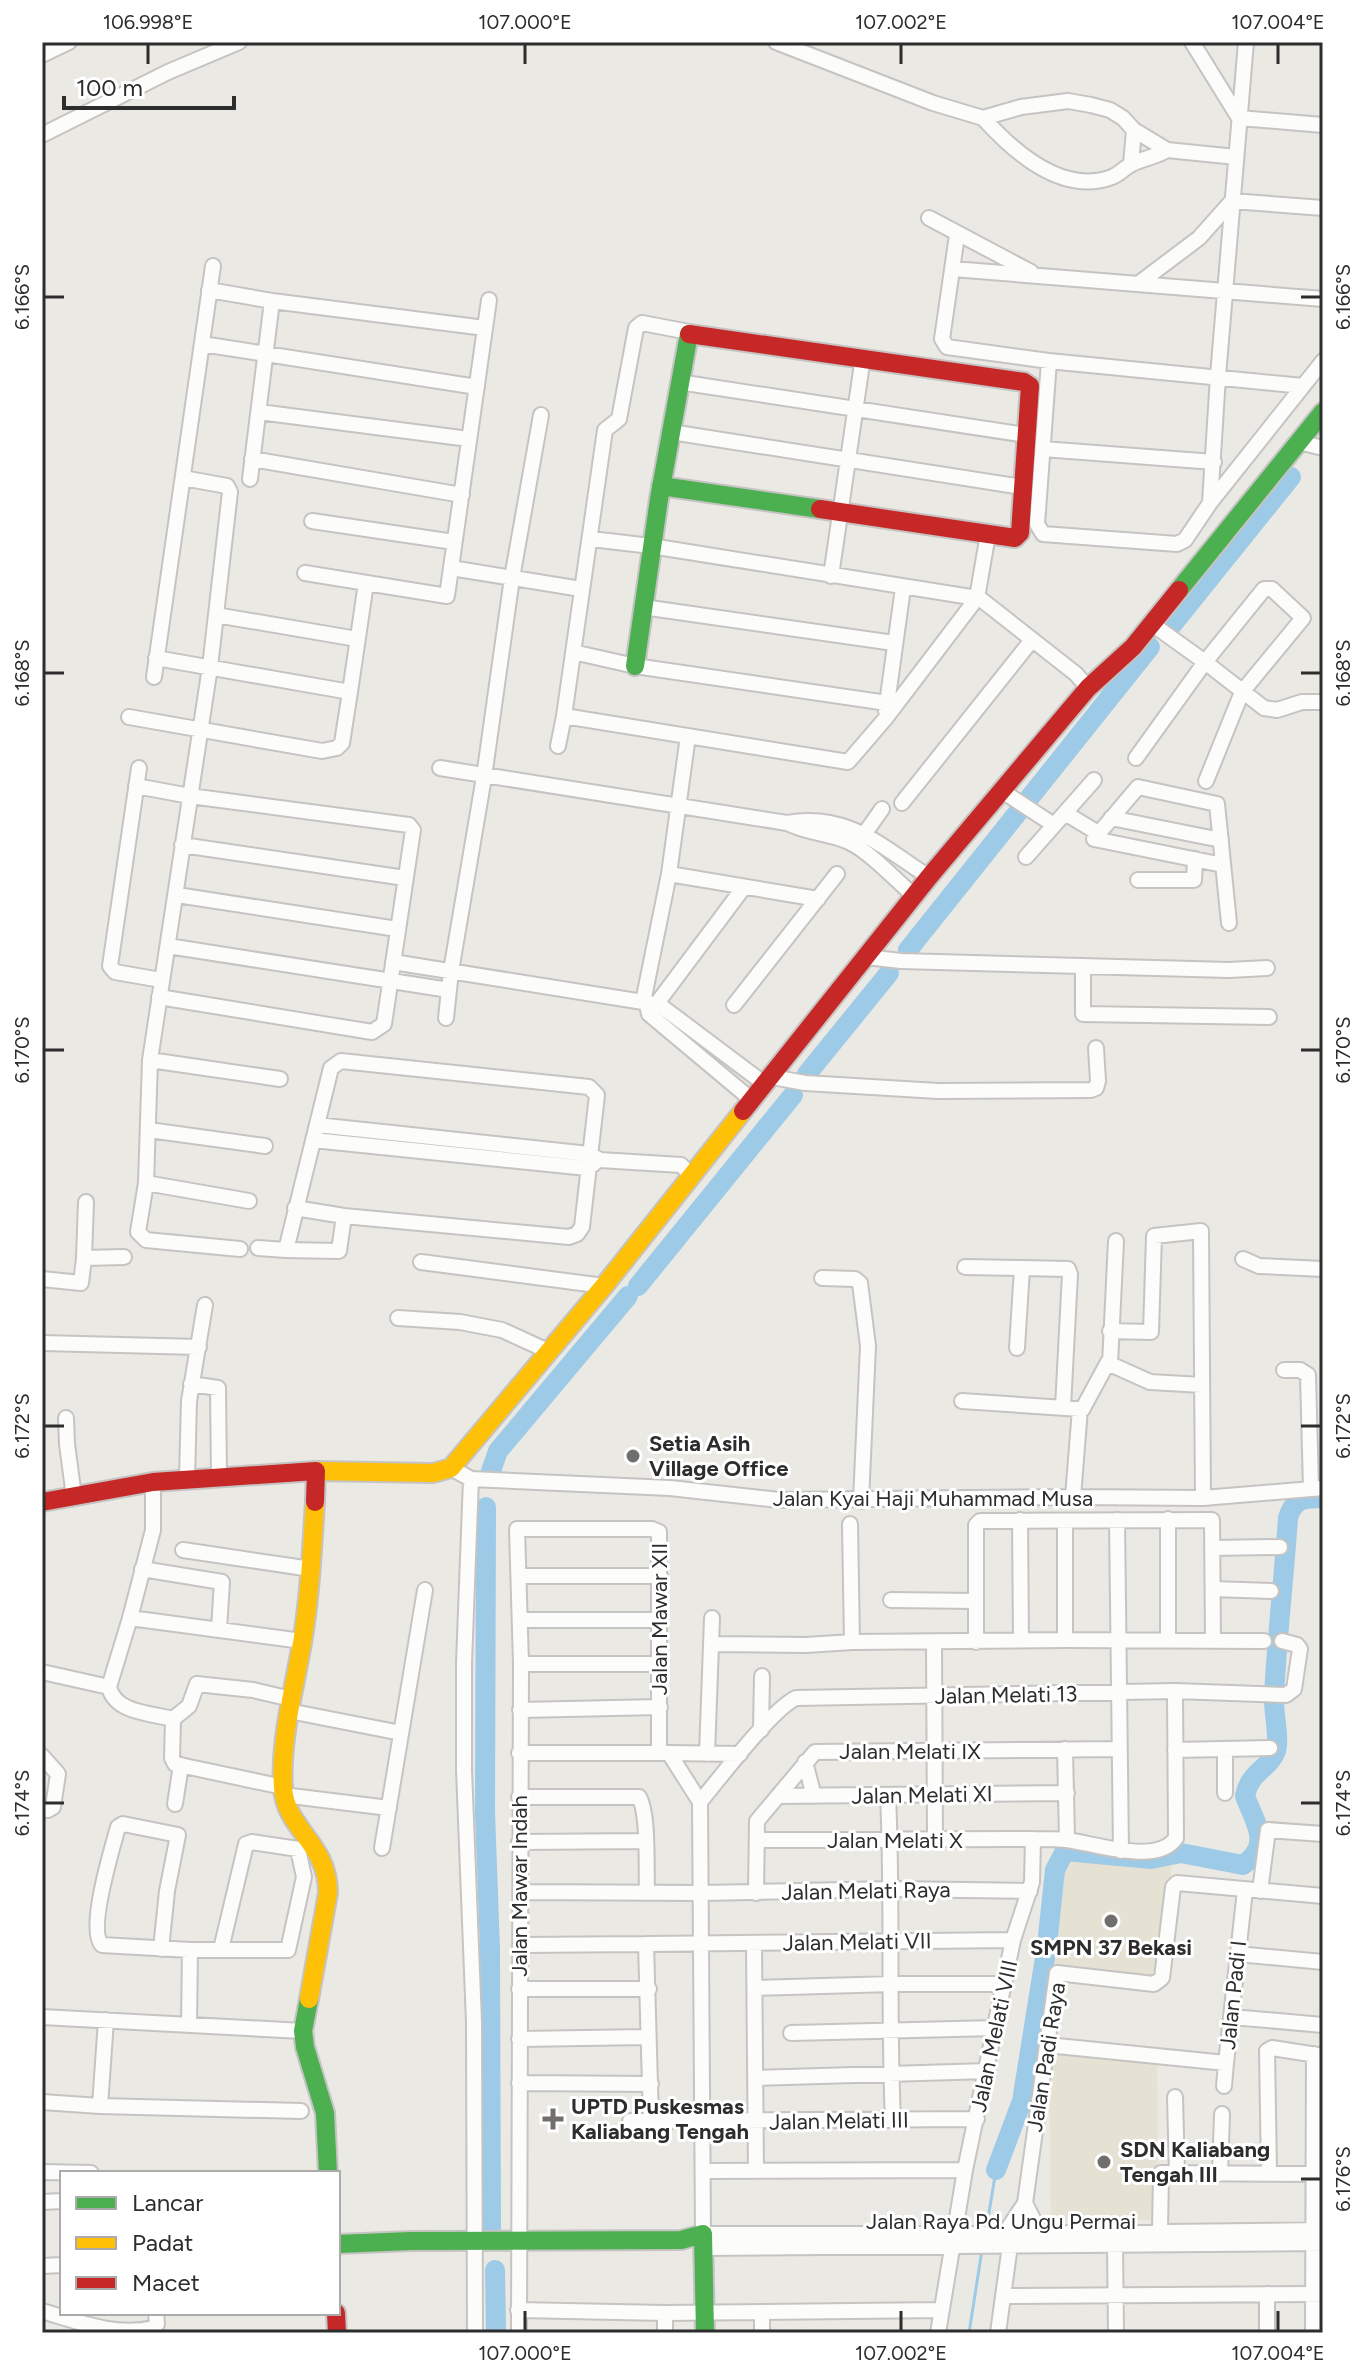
<svg xmlns="http://www.w3.org/2000/svg" width="1365" height="2375" viewBox="0 0 1365 2375" font-family="Figtree,sans-serif">
<style>
.education{fill:#e5e1d3}
.lines{fill:none;stroke-linecap:round;stroke-linejoin:round}
.stream{stroke:#9dcae7;stroke-width:3}
.river{stroke:#9dcae7;stroke-width:20}
.street-casing{stroke:#c5c4c3;stroke-width:18}
.fast-casing{stroke:#c5c4c3;stroke-width:22}
.slow-casing{stroke:#c5c4c3;stroke-width:22}
.jam-casing{stroke:#c5c4c3;stroke-width:22}
.street{stroke:#fcfcfb;stroke-width:14}
.fast{stroke:#4caf50;stroke-width:18}
.slow{stroke:#ffc107;stroke-width:18}
.jam{stroke:#c62828;stroke-width:18}
.ticks{fill:none;stroke:#2d2d2d;stroke-width:3}
.poi-dot{fill:#706f6d;stroke:#fff;stroke-width:3}
.labels{text-anchor:middle;dominant-baseline:central;stroke-width:6;stroke-linejoin:round;paint-order:stroke}
.poi-label{font-size:22px;font-weight:bold;fill:#2d2d2d;stroke:#fff;text-anchor:start}
.street-label{font-size:22px;fill:#2d2d2d;stroke:#fff}
.neatline{fill:none;stroke:#2d2d2d;stroke-width:3}
.ticks-label{font-size:20px;text-anchor:middle;fill:#2d2d2d}
</style>
<rect width="100%" height="100%" fill="#ebe9e4"/>
<!-- education -->
<path class="education" d="M1073 1858 1172 1866 1157 1976 1054 1965 1063 1877Z
M1054 2054 1157 2058 1158 2220 1051 2221 1050 2104Z"/>
<g class="lines">
<!-- stream -->
<path class="stream" d="M986 2231 996 2170
M969 2333 982 2250"/>
<!-- river -->
<path class="river" d="M1172 625 1291 477
M908 950 1150 647
M807 1074 889 973
M638 1286 793 1095
M491 1471 498 1451 628 1296
M486 1507 485 1812 490 1949 491 2236
M996 2170 1022 2101 1047 1945 1055 1870 1065 1851 1151 1859 1181 1853 1243 1865C1273 1845 1255 1823 1245 1796 1249 1772 1270 1768 1276 1751 1280 1738 1273 1712 1274 1696 1277 1637 1284 1577 1288 1518 1294 1498 1304 1498 1323 1498
M495 2270 496 2333"/>
<defs>
<path id="street" d="M776 42 933 103 983 118 1021 107 1068 101 1091 105 1110 110 1123 118 1134 130 1167 150C1156 157 1144 158 1132 164 1125 167 1120 174 1112 177 1062 196 1013 151 983 118
M1192 42 1239 118 1323 125
M42 55 69 42
M42 135 168 72 239 42
M1167 150 1236 157
M1131 164 1134 130
M929 218 1031 272
M957 235 942 339 947 347 1049 361 1303 386
M953 269 1323 299
M1138 284 1199 238 1232 201 1323 208
M209 290 272 301 485 328
M689 332 642 323 636 328 619 419 605 430 564 716 848 762 885 719 977 598 988 534
M202 344 477 387
M1049 361 1037 524 1043 534 1177 544 1185 540 1210 503 1323 361
M679 382 1026 435
M259 412 469 439
M671 432 1022 487
M1299 442 1323 448
M1043 449 1214 462
M252 459 462 495
M183 478 227 486 230 492 210 667 150 1060 146 1183 138 1232 146 1240 240 1249
M250 479 272 301
M1210 503 1218 376 1246 42
M312 521 454 542
M591 539 651 546 977 598
M451 568 581 589
M305 573 447 596 489 300
M831 576 863 357
M978 597 1076 674 1088 688
M643 607 894 643
M216 615 357 639
M1152 624 1205 662 1264 708 1277 710 1302 702H1323
M573 652 635 666 887 703
M156 658 350 692 366 583
M154 677 213 266
M886 711 903 588
M129 717 322 751 337 748 342 743 350 692
M558 746 564 716
M1136 758 1205 662 1264 589H1272L1303 618 1242 692 1206 781
M139 768 110 966 115 972 161 980
M440 768 787 823C809 834 830 833 849 842 870 852 896 880 914 896
M136 786 190 796 409 825 413 830 384 1024 372 1032 159 997
M1002 791 1054 825
M902 803 1032 640
M1065 813 1098 833
M1111 818 1221 840
M787 823C848 812 882 847 929 877
M865 833 882 809
M182 845 405 878
M1026 857 1094 780
M1223 865 1094 839 1138 787 1217 804 1229 923
M669 874 818 899
M1138 880H1194L1195 859
M177 895 397 929
M168 946 449 990
M866 957 901 961 1229 970 1267 968
M393 962 643 1002 647 1005 649 1014 753 1101
M1083 966V1014L1269 1017
M643 1002 669 874 688 736
M651 1004 657 1003 766 1085
M734 1005 837 874
M649 1014 744 887
M446 1018 451 971 484 777 512 578 541 415
M150 1060 280 1079
M772 1077 805 1083 938 1091 1091 1090 1096 1088 1098 1081 1096 1048
M317 1125 589 1154 600 1160 681 1165 691 1175
M149 1130 265 1146
M313 1140 587 1168 594 1164
M146 1183 249 1201
M295 1208 344 1216 569 1237 577 1234 582 1227 597 1095 589 1087 341 1061 331 1068 286 1250 339 1251 344 1216
M1116 1241 1110 1364 1150 1382 1202 1385
M258 1248 286 1250
M84 1258 86 1202
M1243 1259 1259 1266 1323 1269
M421 1262 604 1286
M965 1267 1022 1268
M822 1278 855 1279 860 1283 868 1346 861 1501
M42 1279 81 1283 84 1258 124 1257
M398 1318 460 1322 502 1330 548 1351
M1110 1331 1151 1332 1154 1236 1201 1231 1203 1498
M42 1343 199 1347
M1017 1348 1022 1268 1068 1269 1070 1274 1063 1407
M1284 1370H1300L1308 1375 1311 1489
M191 1384 218 1388 219 1477
M962 1401 1080 1409 1073 1497
M1082 1410 1108 1362
M66 1418 67 1444 74 1497
M451 1468 471 1479 670 1488 779 1500 1073 1497 1203 1498 1323 1488
M187 1478 189 1401 205 1305
M471 1479 464 1663V1770L474 2022 475 2333
M153 1482V1530L130 1618 109 1687C115 1713 150 1713 173 1719L189 1706 197 1684 253 1690 291 1699
M1168 1519V1641
M1020 1520 1021 1640
M1117 1520 1121 1851
M1065 1521V1640
M850 1524 852 1642 1065 1640 1264 1641
M1212 1548 1280 1547
M183 1550 311 1569
M142 1569 222 1582 219 1629
M519 1576H660
M1213 1589 1271 1591
M891 1600 976 1601
M130 1618 302 1641
M521 1620H660
M934 1642 935 1839
M976 1642V1525L980 1521 1212 1520 1213 1641
M711 1644 806 1645 852 1642
M521 1664H660
M42 1672 109 1687
M520 1710 660 1707
M289 1711 401 1733
M173 1719 172 1758 175 1764 283 1787
M761 1730 762 1676
M1065 1749 1067 1840
M1225 1749V1793
M1175 1750 1270 1748
M519 1753H669L700 1802
M669 1753 740 1754
M707 1754 712 1618
M42 1756 58 1774 53 1807 48 1810 42 1809
M805 1762 814 1796
M283 1795 389 1808
M888 1795C893 1904 888 2012 893 2120
M778 1796 1067 1793
M519 1797H639C649 1814 646 1870 647 1892
M700 1802 703 2234H1002L1323 2230
M700 1802C720 1778 771 1710 796 1698L1175 1691 1286 1695 1294 1689 1300 1649 1297 1645 1282 1641
M175 1804 181 1765
M757 1840 1033 1839C1044 1839 1055 1839 1066 1840 1094 1843 1157 1866 1176 1838L1175 1691
M519 1842 646 1841
M382 1848 425 1590
M1260 1891 1268 1830 1323 1834
M520 1892 701 1893 892 1889 1030 1891
M756 1893 757 1821 815 1752 1119 1749
M754 1944 756 2171
M520 1945 646 1944
M161 1949 167 1891 178 1835 123 1824 118 1827C112 1849 87 1930 102 1945L190 1950H288L304 1877 298 1849 252 1842 246 1844 221 1949
M1237 1954 1323 1962
M755 1988 892 1984H1005
M519 1989H649
M42 2017 303 2031
M1232 2017 1323 2025
M189 2025 190 1950
M791 2033 996 2028
M519 2039 647 2037
M1047 2045 1226 2063 1245 1890
M756 2078 988 2071
M519 2083 651 2084
M1224 2086 1226 2063
M1175 2097 1177 2173
M42 2102 100 2106 301 2111
M100 2106 106 2020
M977 2119 651 2121 646 1944 1013 1940
M630 2121H651
M703 2171 965 2170
M42 2172 91 2173
M1269 2172 1267 2051 1272 2048 1323 2056
M1220 2174 1222 2114
M42 2202 62 2201
M1025 2203 1040 2233
M1160 2230 1161 2173 1323 2174
M1115 2244 1116 2333
M997 2245 1025 2203 1057 1973 1154 1984 1162 1978 1173 1887 1177 1883 1323 1896
M703 2248 1323 2243
M42 2266 62 2265
M1267 2294V2333
M1003 2296 1323 2294
M518 2310 665 2313 942 2310
M42 2311C79 2322 115 2337 154 2328L157 2324 156 2313
M665 2313V2333
M519 2333 521 1664 517 1529H652L659 1532V1752
M762 2333V2312
M938 2333 965 2170 1013 1940 1032 1882 1033 1839
M998 2333 1011 2238
M1313 2333 1314 2054"/>
<path id="fast" d="M661 486 820 509
M1179 590 1323 412
M635 666 659 499 689 334
M309 1999 303 2031 305 2047 325 2113 328 2173
M338 2244 411 2241 681 2240 703 2234 705 2333"/>
<path id="slow" d="M316 1471 433 1473 451 1468 604 1286 743 1111
M309 1999 328 1893C328 1843 286 1830 283 1788 280 1740 294 1690 302 1643 310 1596 312 1549 315 1502"/>
<path id="jam" d="M689 334 1024 382 1030 386 1020 533 1015 538 820 509
M743 1111 929 877 1088 688 1133 647 1179 590
M42 1502 153 1482 316 1471 315 1502
M336 2313 337 2333"/>
</defs>
<!-- street casing -->
<use href="#street" class="street-casing"/>
<!-- fast casing -->
<use href="#fast" class="fast-casing"/>
<!-- slow casing -->
<use href="#slow" class="slow-casing"/>
<!-- jam casing -->
<use href="#jam" class="jam-casing"/>
<!-- street -->
<use href="#street" class="street"/>
<!-- fast -->
<use href="#fast" class="fast"/>
<!-- slow -->
<use href="#slow" class="slow"/>
<!-- jam -->
<use href="#jam" class="jam"/>
</g>
<!-- ticks -->
<path class="ticks" d="M148 44V64M525 44V64M901 44V64M1278 44V64M44 297H64M1301 297H1321M44 673H64M1301 673H1321M44 1050H64M1301 1050H1321M44 1426H64M1301 1426H1321M44 1803H64M1301 1803H1321M1301 2179H1321M525 2311V2331M901 2311V2331M1278 2311V2331"/>
<!-- markers -->
<g class="poi-dot">
<circle cx="633" cy="1456" r="8"/>
<circle cx="1111" cy="1921" r="8"/>
<path d="M549 2107h8v8h8v8h-8v8h-8v-8h-8v-8h8z"/>
<circle cx="1104" cy="2162" r="8"/>
</g>
<g class="labels">
<!-- poi labels -->
<g class="poi-label">
<text x="649" y="1443">Setia Asih<tspan x="649" dy="25">Village Office</tspan></text>
<text x="1111" y="1947" text-anchor="middle">SMPN 37 Bekasi</text>
<text x="571" y="2106">UPTD Puskesmas<tspan x="571" dy="25">Kaliabang Tengah</tspan></text>
<text x="1120" y="2149">SDN Kaliabang<tspan x="1120" dy="25">Tengah III</tspan></text>
</g>
<!-- street labels -->
<g class="street-label">
<text x="933" y="1498">Jalan Kyai Haji Muhammad Musa</text>
<text transform="translate(659 1619) rotate(-90)">Jalan Mawar XII</text>
<text transform="translate(1006 1695) rotate(-1)">Jalan Melati 13</text>
<text x="910" y="1751">Jalan Melati IX</text>
<text transform="translate(922 1795) rotate(-1)">Jalan Melati XI</text>
<text x="895" y="1840">Jalan Melati X</text>
<text transform="translate(519 1886) rotate(-90)">Jalan Mawar Indah</text>
<text transform="translate(866 1891) rotate(-1)">Jalan Melati Raya</text>
<text transform="translate(857 1942) rotate(-1)">Jalan Melati VII</text>
<text transform="translate(1233 1995) rotate(-84)">Jalan Padi I</text>
<text transform="translate(994 2036) rotate(-78)">Jalan Melati VIII</text>
<text transform="translate(1046 2057) rotate(-81)">Jalan Padi Raya</text>
<text transform="translate(839 2121) rotate(-1)">Jalan Melati III</text>
<text x="1001" y="2221">Jalan Raya Pd. Ungu Permai</text>
</g>
</g>
<!-- border -->
<rect width="1365" height="2375" fill="none" stroke="#ffffff" stroke-width="88"/>
<!-- legend -->
<rect x="60" y="2171" width="280" height="144" fill="#ffffff" stroke="#ababab" stroke-width="2"/>
<rect x="76" y="2197" width="40" height="12" fill="#4caf50" stroke="#ababab" stroke-width="2"/>
<text x="132" y="2211" font-size="24" fill="#2d2d2d">Lancar</text>
<rect x="76" y="2237" width="40" height="12" fill="#ffc107" stroke="#ababab" stroke-width="2"/>
<text x="132" y="2251" font-size="24" fill="#2d2d2d">Padat</text>
<rect x="76" y="2277" width="40" height="12" fill="#c62828" stroke="#ababab" stroke-width="2"/>
<text x="132" y="2291" font-size="24" fill="#2d2d2d">Macet</text>
<!-- scale -->
<path d="M64 96v12h170v-12" fill="none" stroke="#2d2d2d" stroke-width="4"/>
<text x="76" y="96" font-size="24" fill="#2d2d2d" stroke="#ffffff" stroke-width="6" paint-order="stroke">100 m</text>
<rect x="44" y="44" width="1277" height="2287" class="neatline"/>
<g class="ticks-label">
<text x="148" y="29">106.998°E</text>
<text x="525" y="29">107.000°E</text>
<text x="901" y="29">107.002°E</text>
<text x="1278" y="29">107.004°E</text>
<text transform="translate(22 297) rotate(-90)" y="7">6.166°S</text>
<text transform="translate(1343 297) rotate(-90)" y="7">6.166°S</text>
<text transform="translate(22 673) rotate(-90)" y="7">6.168°S</text>
<text transform="translate(1343 673) rotate(-90)" y="7">6.168°S</text>
<text transform="translate(22 1050) rotate(-90)" y="7">6.170°S</text>
<text transform="translate(1343 1050) rotate(-90)" y="7">6.170°S</text>
<text transform="translate(22 1426) rotate(-90)" y="7">6.172°S</text>
<text transform="translate(1343 1426) rotate(-90)" y="7">6.172°S</text>
<text transform="translate(22 1803) rotate(-90)" y="7">6.174°S</text>
<text transform="translate(1343 1803) rotate(-90)" y="7">6.174°S</text>
<text transform="translate(1343 2179) rotate(-90)" y="7">6.176°S</text>
<text x="525" y="2360">107.000°E</text>
<text x="901" y="2360">107.002°E</text>
<text x="1278" y="2360">107.004°E</text>
</g>
</svg>
